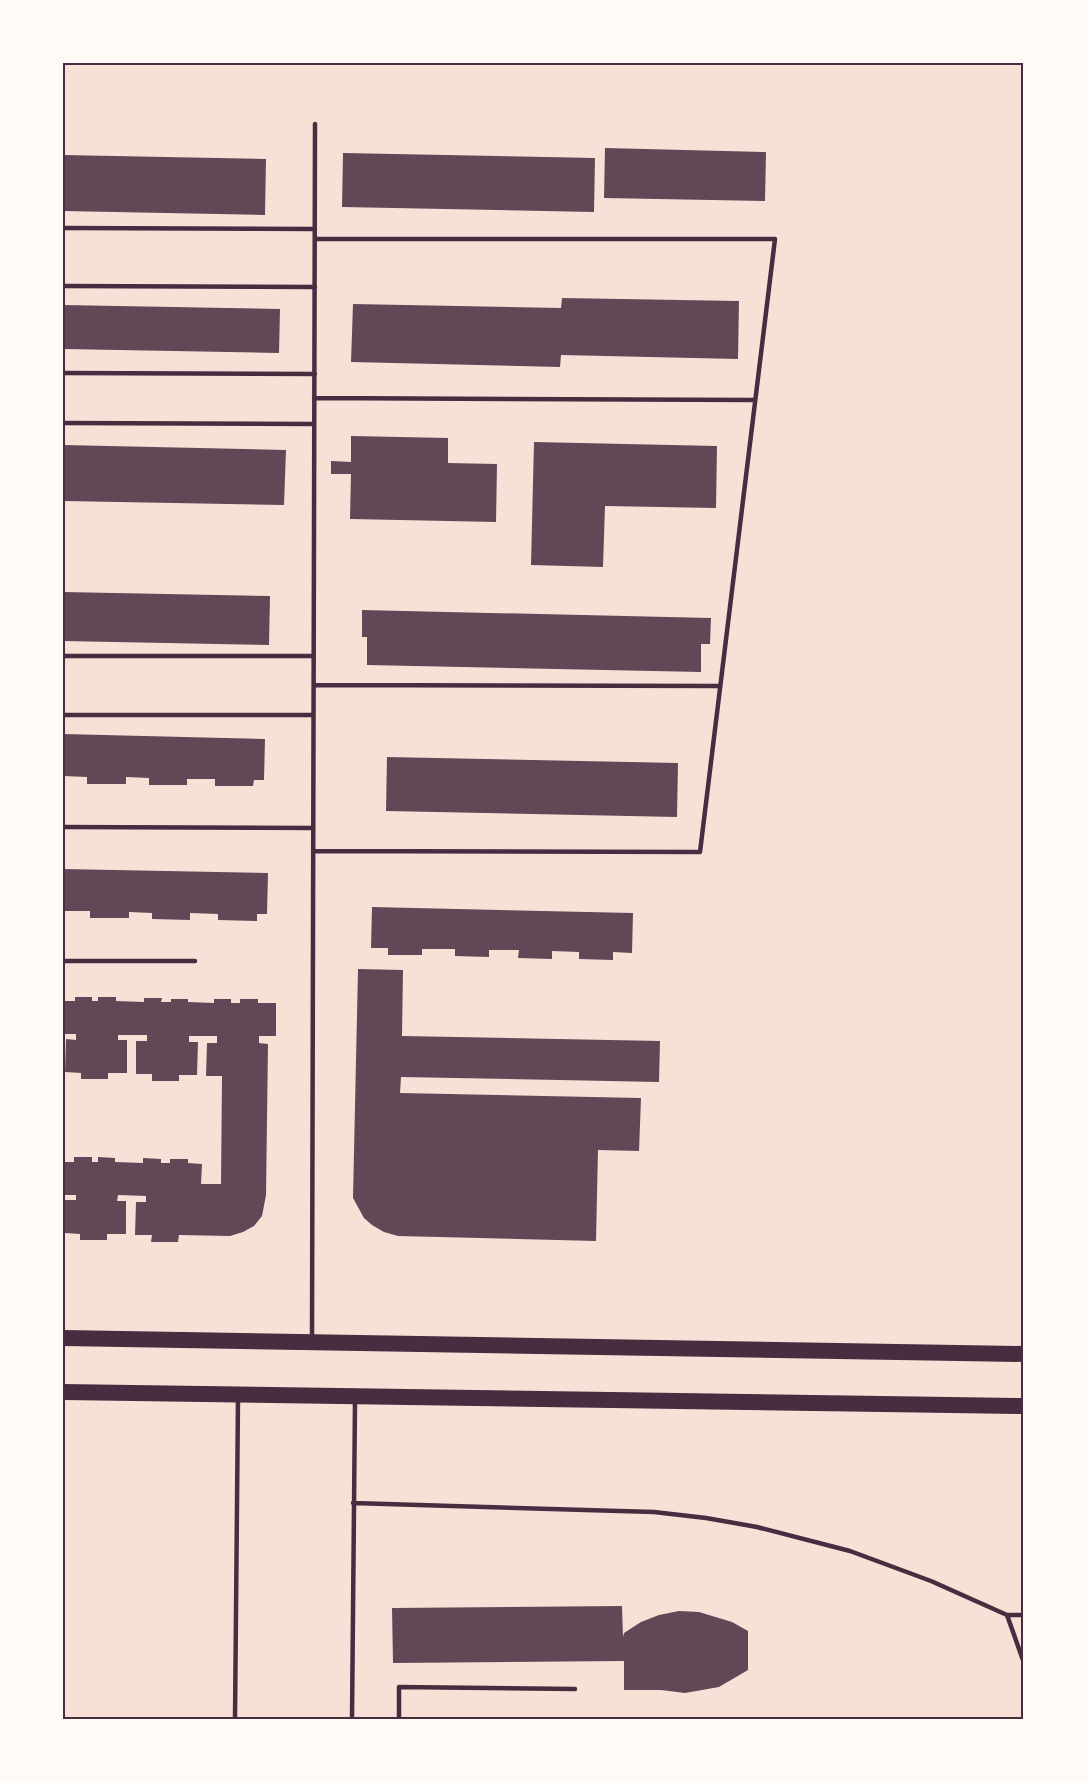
<svg xmlns="http://www.w3.org/2000/svg" width="1087" height="1782" viewBox="0 0 1087 1782" font-family="'Titillium Web',sans-serif">
<style>
.building{fill:#644757}
.lines{fill:none;stroke-linecap:round;stroke-linejoin:round}
.service{stroke:#4a2c40;stroke-width:4.5}
.trunk{stroke:#4a2c40;stroke-width:16}
.neatline{fill:none;stroke:#4a2c40;stroke-width:2}
</style>
<rect width="100%" height="100%" fill="#f7e1d7"/>
<!-- building -->
<path class="building" d="M605 148 766 152 765 201 604 198Z
M343 153 595 158 594 212 342 207Z
M63 155 266 159 265 215 63 211Z
M562 298 739 301 738 359 561 355 560 367 351 362 353 304 561 308Z
M63 305 280 309 279 353 63 349Z
M351 436 448 438V463L497 464 496 522 350 519 351 474H331V461L351 462Z
M534 442 717 446 716 508 605 506 603 567 531 565Z
M63 445 286 450 284 505 63 501Z
M63 592 270 596 269 645 63 641Z
M362 610 711 618 710 644H701V672L367 665V637H362Z
M63 734 265 739 264 780H254L253 786H215V779H187V785H149V778L126 777V784H87V777L63 776Z
M387 757 678 763 677 817 386 811Z
M63 869 268 873 267 914H257V921L218 920V914L190 913V920L152 919V913L129 912V918H90V911H63Z
M372 907 633 913 632 953 613 952V960L579 959V952L552 951V959L518 958 519 950H489V957L455 956V949H422V955H388V948H371Z
M358 969 403 970 402 1036 660 1041 659 1082 401 1077 400 1093 641 1098 639 1151 598 1150 596 1241 398 1236 384 1232 372 1225 364 1218 353 1198Z
M75 997H92V1001H98V997H116V1001L144 1002V998H162L161 1002H171V999H188V1002L214 1003V999H231V1003H240V999H258V1003H276V1036H259V1043L268 1044 266 1195 262 1216 254 1226 243 1232 230 1236 179 1235 178 1242H151L152 1235H135L136 1202H146V1196L118 1195 117 1201H126V1234H107V1240H80V1234L65 1233V1200H76V1195H63V1162H74V1157H92V1162H98V1157L115 1158V1162L143 1163V1158L161 1159V1163H170V1159H188V1163L202 1164 201 1184H221L222 1076H206L207 1043H217V1036H189V1042H198L197 1075H179V1081H152V1074H136V1041H147V1035H118V1040H127V1073H108V1079H81V1073L65 1072 66 1039 76 1040V1034H63V1001H75Z
M622 1606 623 1637 624 1633 641 1622 659 1615 679 1611 699 1612 732 1622 748 1631V1670L719 1687 685 1693 661 1690H624V1661L393 1663 392 1608Z"/>
<g class="lines">
<!-- service -->
<path class="service" d="M63 228 315 229
M63 286 315 287
M63 373 315 374
M314 398 755 400
M63 423 314 424
M63 656H314
M314 685 720 686
M63 715H313
M63 827 313 828
M313 851 700 852 775 239H315
M63 961H195
M312 1339 315 124
M353 1503 654 1512 706 1518 757 1527 850 1551 931 1581 1007 1615H1024
M1007 1615 1024 1663
M235 1719 238 1398
M352 1719 355 1401
M399 1719V1687L575 1689"/>
<!-- trunk -->
<path class="trunk" d="M63 1338 1024 1354
M63 1392 1024 1406"/>
</g>
<!-- border -->
<rect width="1087" height="1782" fill="none" stroke="#fffaf5" stroke-width="129"/>
<rect x="64" y="64" width="958" height="1654" class="neatline"/>
</svg>
